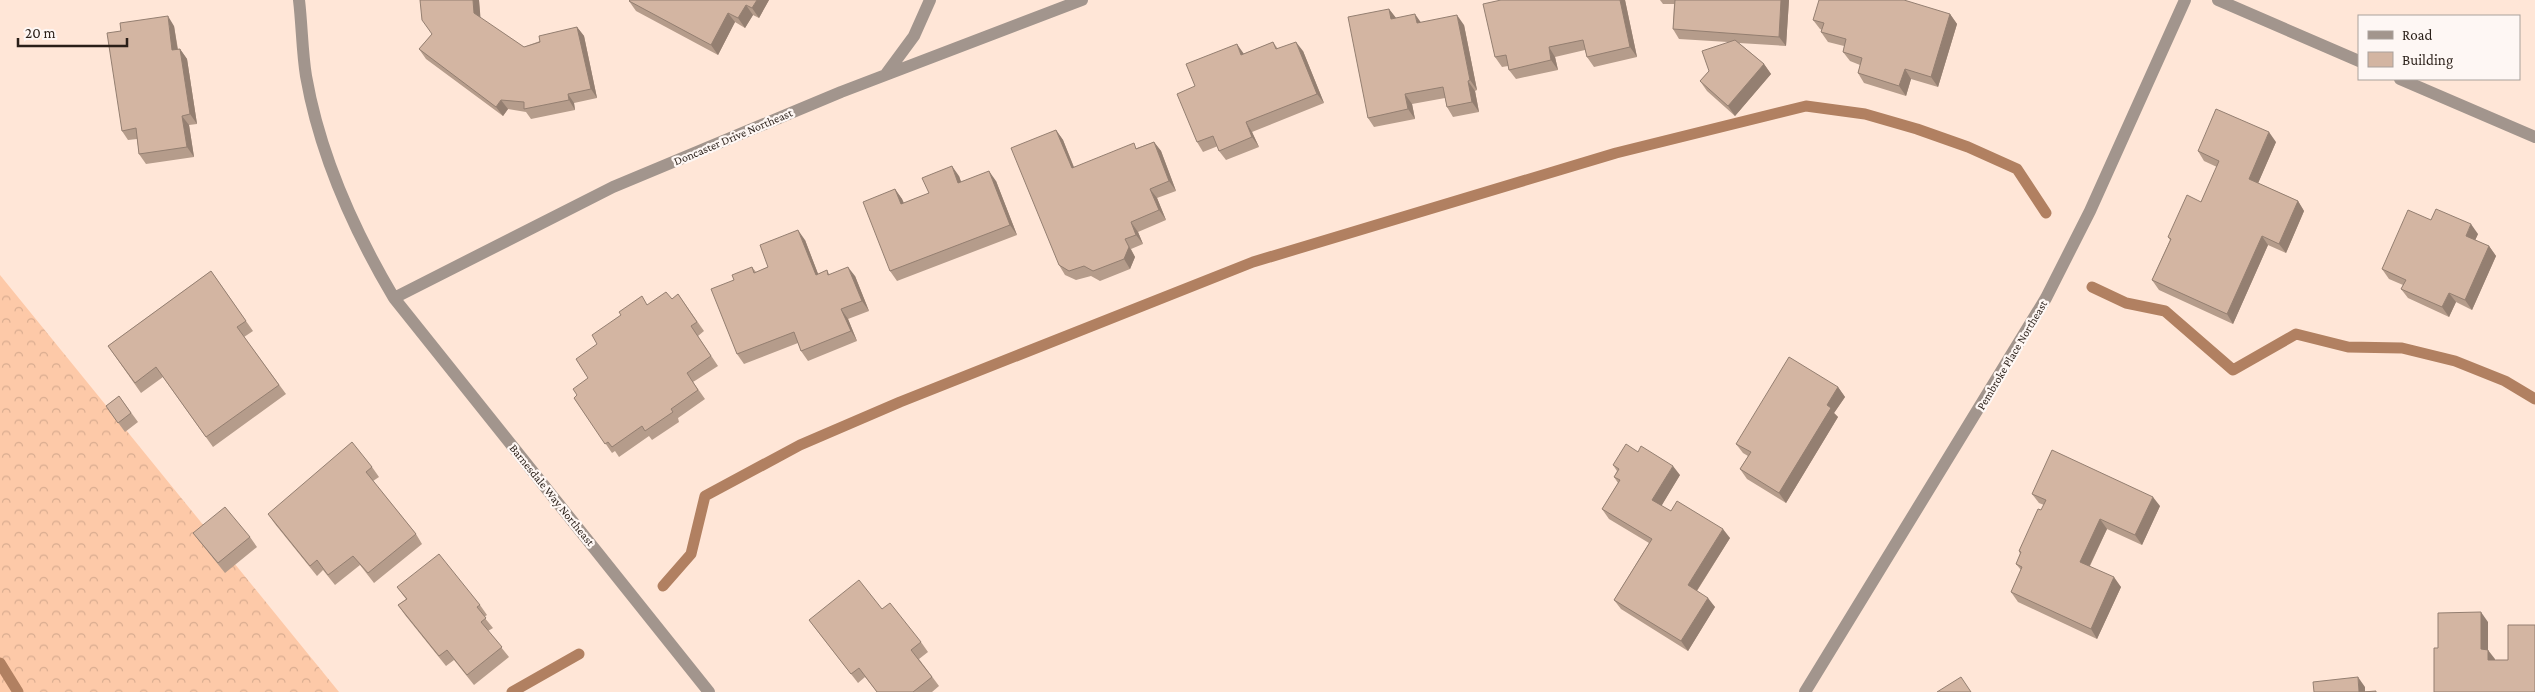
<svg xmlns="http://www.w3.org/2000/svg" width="2535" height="692" viewBox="0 0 2535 692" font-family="'Crimson Pro',serif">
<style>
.forest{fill:url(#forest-crowns)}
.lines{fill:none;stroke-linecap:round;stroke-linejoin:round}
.stream{stroke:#b18061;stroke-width:11}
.minor{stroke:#a2958d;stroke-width:12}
.wall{fill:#b59c8b}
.shaded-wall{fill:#947f71}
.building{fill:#d3b5a2;stroke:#947f71}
.labels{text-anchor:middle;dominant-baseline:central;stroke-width:4.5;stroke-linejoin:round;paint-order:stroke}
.street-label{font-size:12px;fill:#2a1f18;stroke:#fef7f4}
</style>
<defs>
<pattern id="forest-crowns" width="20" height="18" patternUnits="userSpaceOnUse" patternTransform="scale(1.25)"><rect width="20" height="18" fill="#fdc9a8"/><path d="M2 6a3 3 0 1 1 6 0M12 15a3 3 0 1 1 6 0" fill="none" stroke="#d9ac90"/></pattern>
</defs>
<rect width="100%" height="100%" fill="#ffe6d7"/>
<!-- forest -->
<path class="forest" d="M0 275 339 692H0Z"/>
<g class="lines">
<!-- stream -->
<path class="stream" d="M2092 287 2126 303 2165 311 2233 370 2296 334 2348 347 2402 348 2455 361 2505 381 2535 399
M663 586 691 554 705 496 800 445 900 402 1253 262 1616 153 1806 106 1865 114 1917 129 1968 147 2017 169 2046 213
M0 663 18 692
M512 692 579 654"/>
<!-- minor -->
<path class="minor" d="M299 0C302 25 302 51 306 76 320 156 353 229 394 298L709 692
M2218 0 2359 61
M886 74 914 36 930 0
M2400 79 2535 137
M394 298 613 187 841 92 1082 0
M1805 692 2046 298 2090 211 2185 0"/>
</g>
<!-- wall -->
<path class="wall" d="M420 0H479L480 18 524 47 577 27 584 36 597 98 574 103 575 110 531 119 526 112 508 109 503 116 426 59 419 49 432 34Z
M630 0H769L759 18 753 15 745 28 735 22 718 55 636 11 629 1Z
M1501 0H1625L1637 57 1594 67 1587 57 1585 50 1555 57 1558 70 1516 79 1509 70 1508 66 1502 67 1495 57Z
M1660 0H1789L1786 46 1739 43 1764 64 1771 74 1735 116 1707 91 1700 81 1709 71 1728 42 1679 39 1673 29 1674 4H1663Z
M1389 9 1396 18 1421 23 1464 25 1477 90 1475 91 1479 112 1453 117 1447 107 1445 98 1412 104 1415 119 1374 127 1368 118Z
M1950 14 1957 24 1938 87 1911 79 1906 96 1864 83 1858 73 1860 65 1850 61 1843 52 1844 46 1828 42 1821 32 1822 30 1820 29 1813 20Z
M174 26 178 49H180L187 59 197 124 189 125 194 157 146 164 139 154 137 139 128 140 122 131Z
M1273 42 1278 49 1303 51 1324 103 1252 132 1259 147 1226 160 1219 151 1218 146 1203 152 1197 142 1195 86 1243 54Z
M1056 130 1063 140 1074 167 1137 148 1154 142 1161 151 1176 191 1157 198 1166 220 1138 232 1143 244 1131 249 1135 257 1130 269 1100 281 1091 276 1076 280 1065 275 1059 265Z
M2276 142 2258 183 2298 201 2304 211 2286 253 2268 245 2233 324 2159 290 2152 280 2170 240 2168 237 2201 202 2217 167 2204 161 2198 151Z
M959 176 961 182 996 181 1017 235 897 281 890 271 895 189 902 199 904 203 929 193Z
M2431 220 2478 234 2475 240 2489 246 2496 256 2472 310 2456 302 2449 317 2408 298 2401 289 2403 285 2389 279 2382 269Z
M805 240 818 274 827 270 829 274 855 276 869 311 848 319 857 341 808 361 801 351 798 343 744 364 737 354 734 280 752 267 756 272 768 267Z
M211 271 253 331 244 337 286 394 213 447 163 377 141 393 108 346Z
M678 294 704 331 698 336 718 366 693 382 705 399 678 418 679 422 652 440 649 436 619 457 615 451 612 453 574 398 577 395 588 378 648 305 672 299Z
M1838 387 1845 397 1834 413 1838 417 1786 503 1747 479 1740 469 1748 456 1743 453 1736 444Z
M119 396 138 422 125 432 106 406Z
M1613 465 1680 475 1661 506 1671 511 1730 538 1697 591 1715 607 1688 651 1621 609 1614 600 1649 543 1609 519 1602 509 1618 483 1614 477 1617 471Z
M372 467 379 477 373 481 416 534 422 544 374 583 360 565 335 585 323 570 317 576 275 524 268 514Z
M2032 494 2160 506 2142 545 2107 529 2090 566 2121 587 2097 639 2018 602 2011 592 2021 570 2016 564 2020 554 2019 551 2044 505 2039 503Z
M193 533 250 537 257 547 225 573 200 542Z
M397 587 480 605 487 615 484 617 493 628 488 631 509 657 474 685 454 660 446 666 405 615 398 605 406 599Z
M809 620 921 642 928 652 919 659 939 686 932 692H877L865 677 858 683Z"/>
<!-- shaded-wall -->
<path class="shaded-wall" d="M473 0H479L481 23 474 13Z
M757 0H769L759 18 752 8Z
M1620 0H1625L1637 57 1630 47Z
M1781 0H1789L1786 46 1779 37Z
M746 5 753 15 745 28 738 18Z
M1389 9 1396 18 1391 19Z
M728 13 735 22 718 55 711 45Z
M1415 14 1422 24 1417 23Z
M1950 14 1957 24 1938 87 1931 77Z
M1457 15 1464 25 1477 90 1470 80Z
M168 16 174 26 179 59 172 50Z
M577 27 584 36 597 98 591 89Z
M1296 42 1303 51 1324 103 1317 94Z
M1237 44 1244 54 1241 55Z
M1549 47 1555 57 1558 70 1551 60Z
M180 49 187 59 197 124 190 114Z
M1764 64 1771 74 1735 116 1728 106Z
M1905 69 1911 79 1906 96 1899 86Z
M1468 81 1475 91 1479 112 1472 102Z
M568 94 574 103 575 110 569 100Z
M1405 94 1412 104 1415 119 1408 109Z
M501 100 508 109 503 116 496 107Z
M182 116 189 125 194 157 187 147Z
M1246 122 1252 132 1259 147 1252 137Z
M1056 130 1063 140 1078 178 1072 168Z
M2269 132 2276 142 2256 188 2249 179Z
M1154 142 1161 151 1176 191 1169 181Z
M952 166 959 176 965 193 958 183Z
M989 171 996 181 1017 235 1010 225Z
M895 189 902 199 908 214 901 204Z
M1150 189 1157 198 1166 220 1159 210Z
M2298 201 2304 211 2286 253 2279 244Z
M1131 222 1138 232 1143 244 1136 235Z
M2471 224 2478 234 2473 245 2466 236Z
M798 230 805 240 822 284 816 275Z
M2262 236 2268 245 2233 324 2227 314Z
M1125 239 1135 257 1130 269 1124 259Z
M2489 246 2496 256 2472 310 2465 300Z
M848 267 855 276 869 311 862 301Z
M2449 293 2456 302 2449 317 2442 307Z
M841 309 848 319 857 341 851 331Z
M1838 387 1845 397 1834 413 1838 417 1786 503 1779 493 1827 405Z
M1673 466 1680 475 1659 510 1652 500Z
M2153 497 2160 506 2142 545 2135 535Z
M2100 519 2107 529 2087 571 2080 562Z
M1723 529 1730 538 1694 595 1688 585Z
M2114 577 2121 587 2097 639 2091 629Z
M1708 598 1715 607 1688 651 1681 641Z
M2481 612 2488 622V659L2481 649Z
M2488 650 2495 659V670L2488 660Z
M2358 677 2365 687V692H2359Z"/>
<!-- building -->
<path class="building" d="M420 0H473L474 13 524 47 540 42 539 36 577 27 591 89 568 94 569 100 524 109V102L501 100 496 107 419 49 432 34 422 20Z
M630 0H757L752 8 746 5 738 18 728 13 711 45 629 1Z
M1501 0H1620L1630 47 1587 57 1583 40 1549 47 1551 60 1509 70 1506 55 1495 57 1483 4Z
M1675 0H1781L1779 37 1673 29Z
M1819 0H1904L1950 14 1931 77 1905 69 1899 86 1858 73 1862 58 1843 52 1846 39 1821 32 1824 23 1813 20Z
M1389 9 1391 19 1415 14 1417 23 1457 15 1470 80 1468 81 1472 102 1447 107 1443 87 1405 94 1408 109 1368 118 1348 17Z
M168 16 172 50 180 49 190 114 182 116 187 147 139 154 136 128 122 131 107 33 121 31 120 23Z
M1735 40 1764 64 1728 106 1700 81 1709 71 1702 51Z
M1273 42 1276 49 1296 42 1317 94 1246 122 1252 137 1219 151 1213 136 1197 142 1177 94 1195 86 1186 64 1237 44 1241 55Z
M2216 109 2269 132 2249 179 2298 201 2279 244 2262 236 2227 314 2152 280 2171 239 2168 237 2187 195 2201 202 2219 161 2198 151Z
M1056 130 1072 168 1134 143 1136 149 1154 142 1169 181 1150 189 1159 210 1131 222 1136 235 1125 239 1129 247 1124 259 1093 271 1084 266 1069 271 1059 265 1011 148Z
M952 166 958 183 989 171 1010 225 890 271 863 202 895 189 901 204 929 193 922 178Z
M2436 209 2471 224 2466 236 2489 246 2465 300 2449 293 2442 307 2401 289 2406 280 2382 269 2408 210 2431 220Z
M798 230 816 275 827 270 828 275 848 267 862 301 841 309 851 331 801 351 794 332 737 354 711 289 734 280 732 275 752 267 754 273 768 267 760 245Z
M211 271 246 321 237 327 279 385 206 437 156 367 135 383 108 346Z
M666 292 672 299 678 294 697 322 691 326 711 356 687 373 698 390 671 409 673 412 645 431 642 426 612 447 608 442 605 444 574 398 577 395 573 389 588 378 576 359 597 344 592 335 621 315 619 312 642 296 647 305Z
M1789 357 1838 387 1827 405 1831 408 1779 493 1740 469 1751 452 1736 444Z
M119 396 131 413 118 423 106 406Z
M352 442 372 467 366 472 416 534 368 573 353 556 328 575 317 560 310 566 268 514Z
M1626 444 1638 452 1641 446 1673 466 1652 500 1671 511 1677 501 1723 529 1688 585 1708 598 1681 641 1614 600 1652 539 1602 509 1620 480 1614 477 1619 469 1613 465Z
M2052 450 2153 497 2135 535 2100 519 2080 562 2114 577 2091 629 2011 592 2022 567 2016 564 2021 552 2019 551 2038 509 2041 510 2046 500 2032 494Z
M225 507 250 537 218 563 193 533Z
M439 554 480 605 477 607 486 618 481 622 502 647 467 675 447 650 439 656 398 605 407 599 397 587Z
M859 580 882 609 890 603 921 642 911 650 932 677 913 692H877L859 668 851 674 809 620Z
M2481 612V649L2488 650V660H2508V625H2535V692H2434V648H2438V613Z
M1961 677 1971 692H1937Z
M2358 677 2359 692H2314L2313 682Z
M2376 691V692H2363Z"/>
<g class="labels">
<!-- street labels -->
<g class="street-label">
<text transform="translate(733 137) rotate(-23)">Doncaster Drive Northeast</text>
<text transform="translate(2012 355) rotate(-59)">Pembroke Place Northeast</text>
<text transform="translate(552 495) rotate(51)">Barnesdale Way Northeast</text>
</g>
</g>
<!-- legend -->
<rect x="2358" y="15" width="162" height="65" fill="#fef7f4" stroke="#a9a19c"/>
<rect x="2368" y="31" width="25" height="8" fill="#a2958d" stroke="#a9a19c"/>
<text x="2402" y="40" font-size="15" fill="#2a1f18">Road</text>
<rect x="2368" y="52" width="25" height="15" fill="#d3b5a2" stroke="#a9a19c"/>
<text x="2402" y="65" font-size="15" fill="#2a1f18">Building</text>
<!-- scale -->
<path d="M18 38v8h109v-8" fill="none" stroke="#2a1f18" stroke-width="2.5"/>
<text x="25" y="38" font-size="15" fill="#2a1f18" stroke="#fef7f4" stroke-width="4" paint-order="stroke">20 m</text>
</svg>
